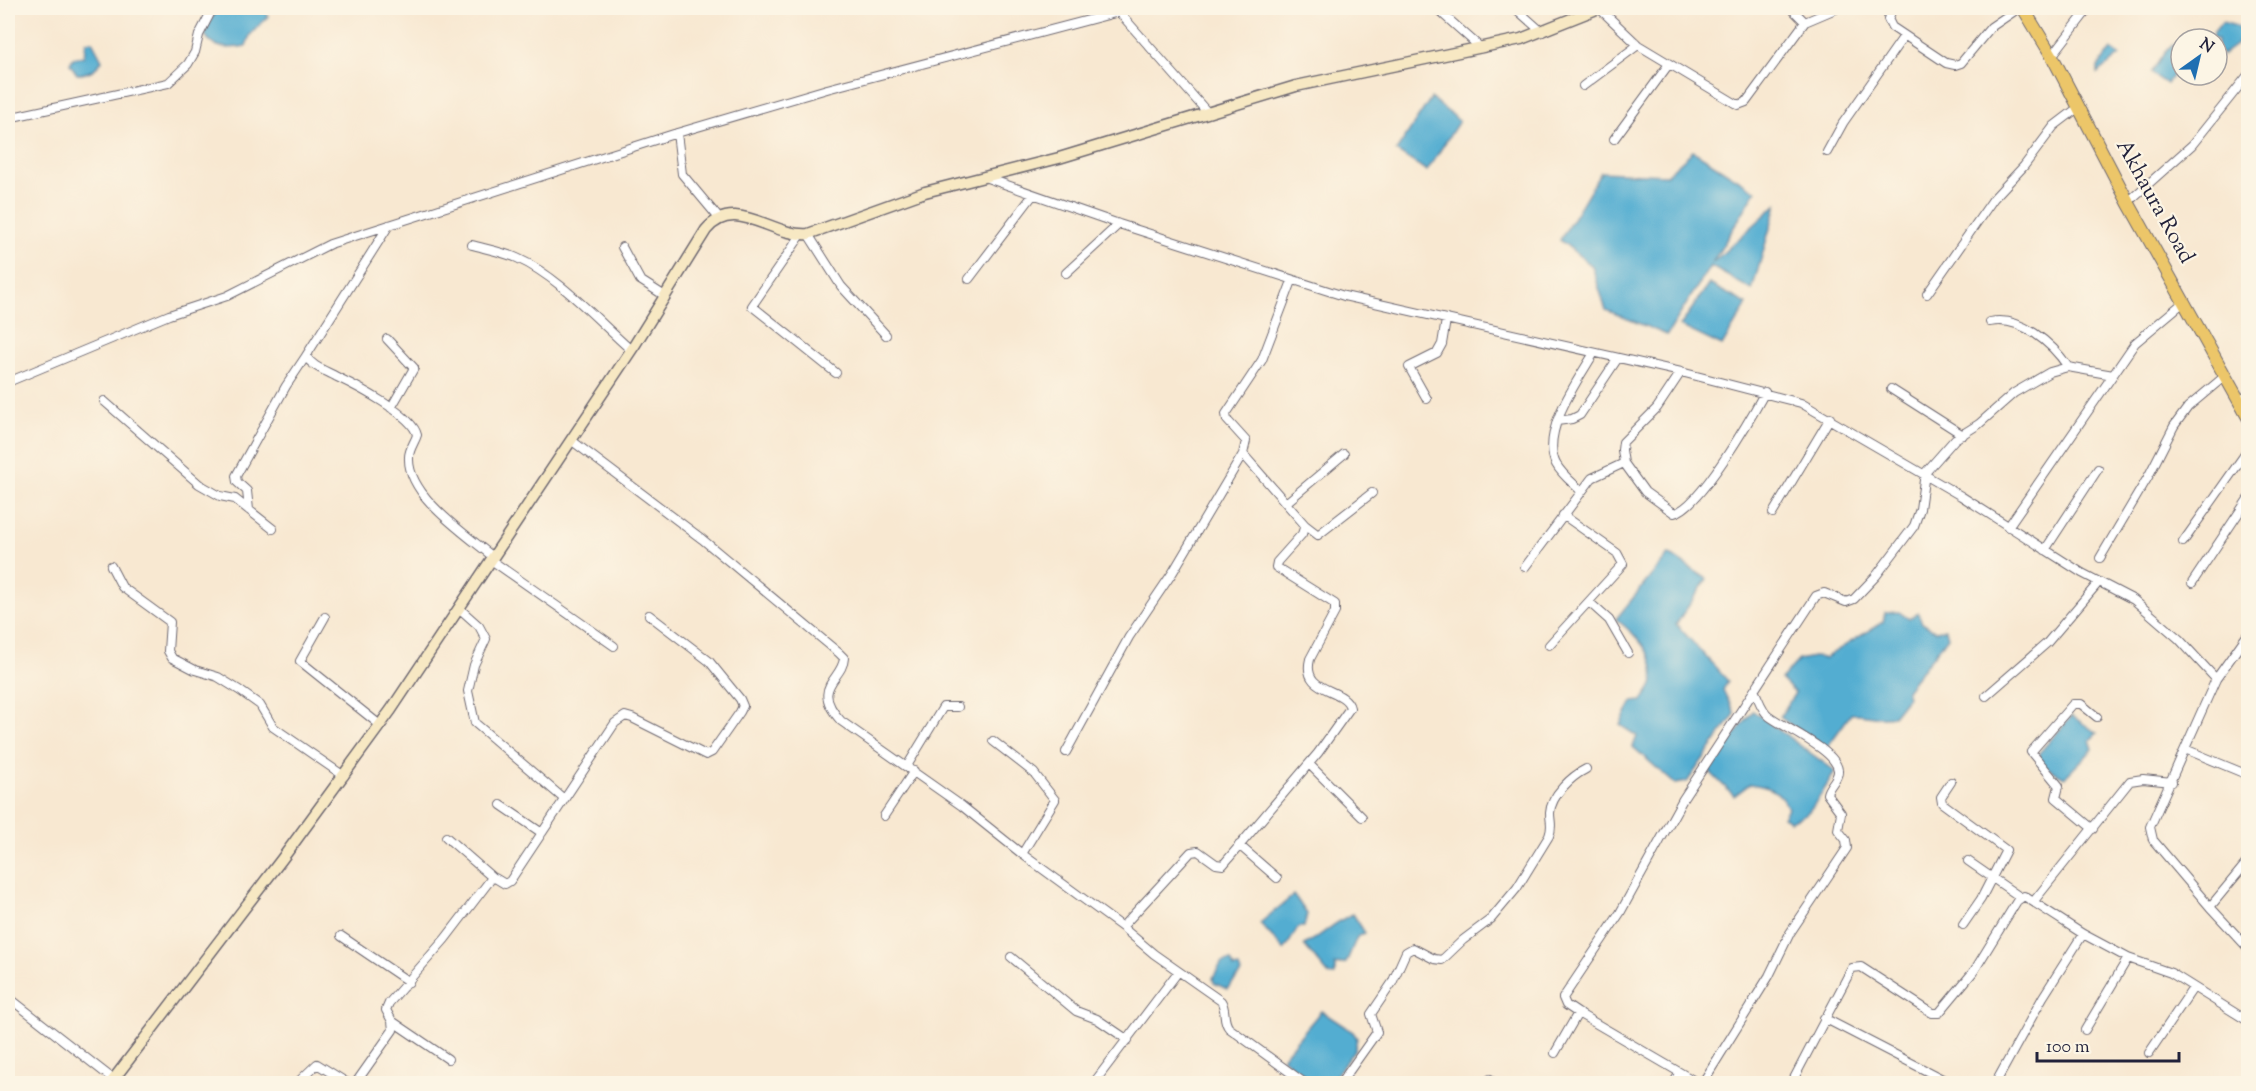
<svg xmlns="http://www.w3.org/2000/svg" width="2256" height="1091" viewBox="0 0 2256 1091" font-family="'Sorts Mill Goudy',serif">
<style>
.water{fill:#53add1;stroke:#3a6886;stroke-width:1.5}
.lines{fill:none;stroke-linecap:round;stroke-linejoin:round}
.street-casing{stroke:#6d6770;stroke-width:10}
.secondary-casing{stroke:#6d6770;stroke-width:13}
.primary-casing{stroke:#6d6770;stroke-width:14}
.street{stroke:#fff;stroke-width:8}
.secondary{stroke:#f7e8c3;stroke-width:10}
.primary{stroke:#ecc669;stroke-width:12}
.labels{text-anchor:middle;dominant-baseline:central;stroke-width:4.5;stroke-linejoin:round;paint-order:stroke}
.street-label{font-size:22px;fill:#22223b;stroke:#fcf5e5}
</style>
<rect width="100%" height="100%" fill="#fcf5e5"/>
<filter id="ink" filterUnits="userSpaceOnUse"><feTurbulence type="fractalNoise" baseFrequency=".0167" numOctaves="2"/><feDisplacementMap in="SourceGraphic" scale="12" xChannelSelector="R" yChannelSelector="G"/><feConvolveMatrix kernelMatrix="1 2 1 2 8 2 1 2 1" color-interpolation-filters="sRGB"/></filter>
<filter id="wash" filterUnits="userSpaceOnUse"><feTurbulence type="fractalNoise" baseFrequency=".008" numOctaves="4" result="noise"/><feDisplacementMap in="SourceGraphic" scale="24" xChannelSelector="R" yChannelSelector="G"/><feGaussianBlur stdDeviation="1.35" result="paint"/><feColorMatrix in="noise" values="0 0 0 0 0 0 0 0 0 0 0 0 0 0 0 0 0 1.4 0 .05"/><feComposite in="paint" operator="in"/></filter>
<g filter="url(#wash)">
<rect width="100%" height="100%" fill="#f8e8d1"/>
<!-- water -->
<path class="water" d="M220 8H265L268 16 250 35 246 46C231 49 214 50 205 35L212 17Z
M2222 22 2236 26 2241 32 2237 44 2222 55 2217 49V39H2212L2213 33Z
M2181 40V61L2167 84 2151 73 2167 49Z
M92 41 102 60C96 70 88 74 77 74L70 64 73 58 84 56 86 42Z
M2111 49 2120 55 2098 73V67Z
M1431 98 1459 121 1427 171 1396 151Z
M1693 151 1756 191 1712 263 1777 204 1752 290 1710 266 1667 335 1606 310 1592 266 1560 240 1601 172 1666 175Z
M1709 284 1747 304 1722 346 1680 326Z
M1669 554 1707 579 1676 624 1728 681 1723 690 1735 714 1687 782 1675 784 1633 747 1637 736 1620 725 1632 702 1642 701C1645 696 1650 690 1652 685 1660 657 1635 634 1616 619Z
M1899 612 1909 619 1918 612 1922 623 1936 631 1946 629 1948 637 1906 690 1908 697 1893 716C1874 720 1866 712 1851 714L1825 750 1780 717 1795 693 1781 679 1799 660 1813 657 1825 658 1883 622 1885 613Z
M1753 711 1835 771C1832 778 1814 806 1808 812 1804 816 1795 819 1790 821L1783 817 1788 808C1779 789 1769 787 1750 784L1734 796 1708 770Z
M2072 716 2097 733 2090 740 2093 749 2065 777 2041 765 2039 753Z
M1294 895 1307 914 1304 927H1299C1292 935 1291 942 1284 950L1260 923Z
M1353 914 1365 933 1357 937 1346 963 1335 965V975L1330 976 1304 945C1322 936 1335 921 1353 914Z
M1231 961 1234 968 1239 967 1241 973 1227 989 1214 983 1213 978 1222 962Z
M1321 1011 1353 1032 1357 1038 1355 1049 1330 1083H1315L1282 1058Z"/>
</g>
<g filter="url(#ink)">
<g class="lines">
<defs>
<path id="street" d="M1436 8 1481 48
M1515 8 1542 32
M1599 8 1638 45 1738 105 1746 102 1805 22 1838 8
M1791 8 1805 22
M1893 8 1888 19 1892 27 1946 63 1955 65 1961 63 1991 27 2019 8
M2052 56 2089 8
M1583 86 1638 45
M8 118 168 83 188 64 195 52 199 35 213 8
M677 133 682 174 718 217
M1614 139 1669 64
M1827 152 1843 123 1904 36
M987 178 1119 224 1344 296 1681 372 1801 403 1961 496 2082 573 2134 600 2179 639 2216 679
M2128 202 2192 145 2248 75
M389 225 306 356C312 367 327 371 337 377 356 386 413 415 417 435 415 442 409 449 409 457 407 496 466 534 493 557
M808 234 841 286 886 335
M801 235 752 306 836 373
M472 245C487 249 503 252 517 258 558 276 597 320 631 350
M622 247 640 280 665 296
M1066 273 1119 224
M969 279 1033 195
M1927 294 1994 198 2024 166 2054 126 2079 107
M1990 322C2020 315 2053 344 2068 367
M387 339 414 368 391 408
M1681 372 1657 408 1623 442 1622 450 1624 463 1645 492 1674 513C1699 509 1752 416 1765 392
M8 382 169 315 227 296 330 244 677 133 827 89 1119 12 1208 113
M1891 389 1963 435
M1427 399 1409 367 1437 353 1442 344 1446 320
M104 401 199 484 220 496 235 499 273 529
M2240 401 2248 395
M1557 421 1572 419 1580 415 1618 358
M571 440 702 539 839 653 844 658C843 680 809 686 841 721L962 806 1022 854 1122 927 1154 954 1221 1001C1227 1010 1222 1020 1229 1028L1306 1084
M1581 491C1573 483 1562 475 1556 464 1540 432 1578 380 1594 353
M1287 502 1344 454
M249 510 247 491 237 482 236 476 286 386 306 356
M1773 513 1830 418
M1305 525 1318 535 1372 493
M2008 527 2113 375
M2183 542 2248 450
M2045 550 2098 469
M2100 558 2148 477 2174 426 2188 407 2225 376
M491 560 614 646
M111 566 122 587 170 622 168 651 172 658 195 670 218 677 239 690 260 705 273 727 344 776
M1525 567 1592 478 1624 463
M2192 583 2248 499
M1589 602 1609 620 1628 653
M460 609 479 626 486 639 474 665 468 691 475 723 564 799
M325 617 300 661 380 725
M1549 645 1623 564 1617 553 1563 515
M1755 692C1759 700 1762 711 1769 716 1783 727 1836 750 1838 770 1839 779 1828 786 1827 794L1841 813 1838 830 1846 840 1847 848 1790 933 1769 976 1705 1079 1698 1083 1578 1013 1566 1005 1563 998 1620 913 1683 799 1816 596 1824 593 1846 602 1854 599 1876 576 1914 526 1920 509 1925 473 1955 439 1979 424 2014 393 2050 372 2068 367 2113 375 2135 343 2185 301
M1986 696 2047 643 2099 582
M993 741 1034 773 1055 800 1022 854
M2185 749 2248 775
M1066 752 1129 637 1173 572 1243 454 1246 441 1227 420 1226 414 1262 360 1292 281
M1309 764 1362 817
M907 766 943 707H958
M1951 782 1941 797 1942 803 2006 850 1981 899 1963 925
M501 805 542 833
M884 816 914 771
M2093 829 2056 798 2059 786 2031 752 2073 704H2081L2097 717
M446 837 493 878
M1239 845 1277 878
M1968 861 2020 897
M2248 861 2210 907 2248 948
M2034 901 2130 781 2143 779 2172 782
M2210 907 2153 840 2150 827 2216 679 2248 634
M1122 927 1191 852 1198 851 1216 864 1223 865 1318 753 1350 708C1346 687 1301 694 1310 659L1335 612V604L1276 567 1277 562 1302 534 1305 525 1243 454
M341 936 409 982
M1011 957 1076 1011 1097 1019 1128 1040
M8 997 113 1079
M1824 1018 1952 1084
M392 1021 448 1059
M2085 1030 2128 958
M1555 1053 1578 1013
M2149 1053 2193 988
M296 1084 317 1064 349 1084
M355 1084 393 1030 392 1021 386 1010 389 1003 445 939 491 879 495 878 505 884 510 881 615 723 625 716 632 718 706 755 712 752 740 712 743 706 740 699 709 661 649 615
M1093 1084 1178 972
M1340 1084 1377 1032 1371 1014 1392 983 1406 952 1413 948 1434 959 1442 960 1463 940 1491 919 1517 888 1549 836C1553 827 1550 822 1550 813 1551 795 1572 776 1586 769
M1488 1084 1490 1079
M1673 1084 1679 1074
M1791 1084 1852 968 1861 967 1932 1013H1939L1974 971 2017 901 2024 896 2083 934 2128 958 2171 973 2248 1021
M1995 1084 2043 997 2083 934"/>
<path id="secondary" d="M110 1084 282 859 391 710 634 346 706 230C735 195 772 237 808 234L925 192 1059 158 1296 86 1521 39 1599 8"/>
<path id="primary" d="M2023 8 2052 56 2128 202 2248 417"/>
</defs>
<!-- street casing -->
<use href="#street" class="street-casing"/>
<!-- secondary casing -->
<use href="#secondary" class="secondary-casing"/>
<!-- primary casing -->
<use href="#primary" class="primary-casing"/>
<!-- street -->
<use href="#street" class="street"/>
<!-- secondary -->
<use href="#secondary" class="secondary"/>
<!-- primary -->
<use href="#primary" class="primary"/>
</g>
</g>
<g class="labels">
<!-- street labels -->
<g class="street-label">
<text transform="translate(2154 202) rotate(61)">Akhaura Road</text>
</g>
</g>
<!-- margin -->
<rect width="2256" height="1091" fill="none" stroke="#fcf5e5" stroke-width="30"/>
<!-- north arrow -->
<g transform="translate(2199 57) rotate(34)"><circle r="28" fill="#fcf5e5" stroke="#a5a1a1" stroke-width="1.5"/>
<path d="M0-4.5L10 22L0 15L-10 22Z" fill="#1f6fb2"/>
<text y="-9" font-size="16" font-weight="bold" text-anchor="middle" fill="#22223b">N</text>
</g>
<!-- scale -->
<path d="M2037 1052v9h142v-9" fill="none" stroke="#22223b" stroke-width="3"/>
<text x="2046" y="1052" font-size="18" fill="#22223b" stroke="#fcf5e5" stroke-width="4.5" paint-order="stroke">100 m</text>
</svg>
